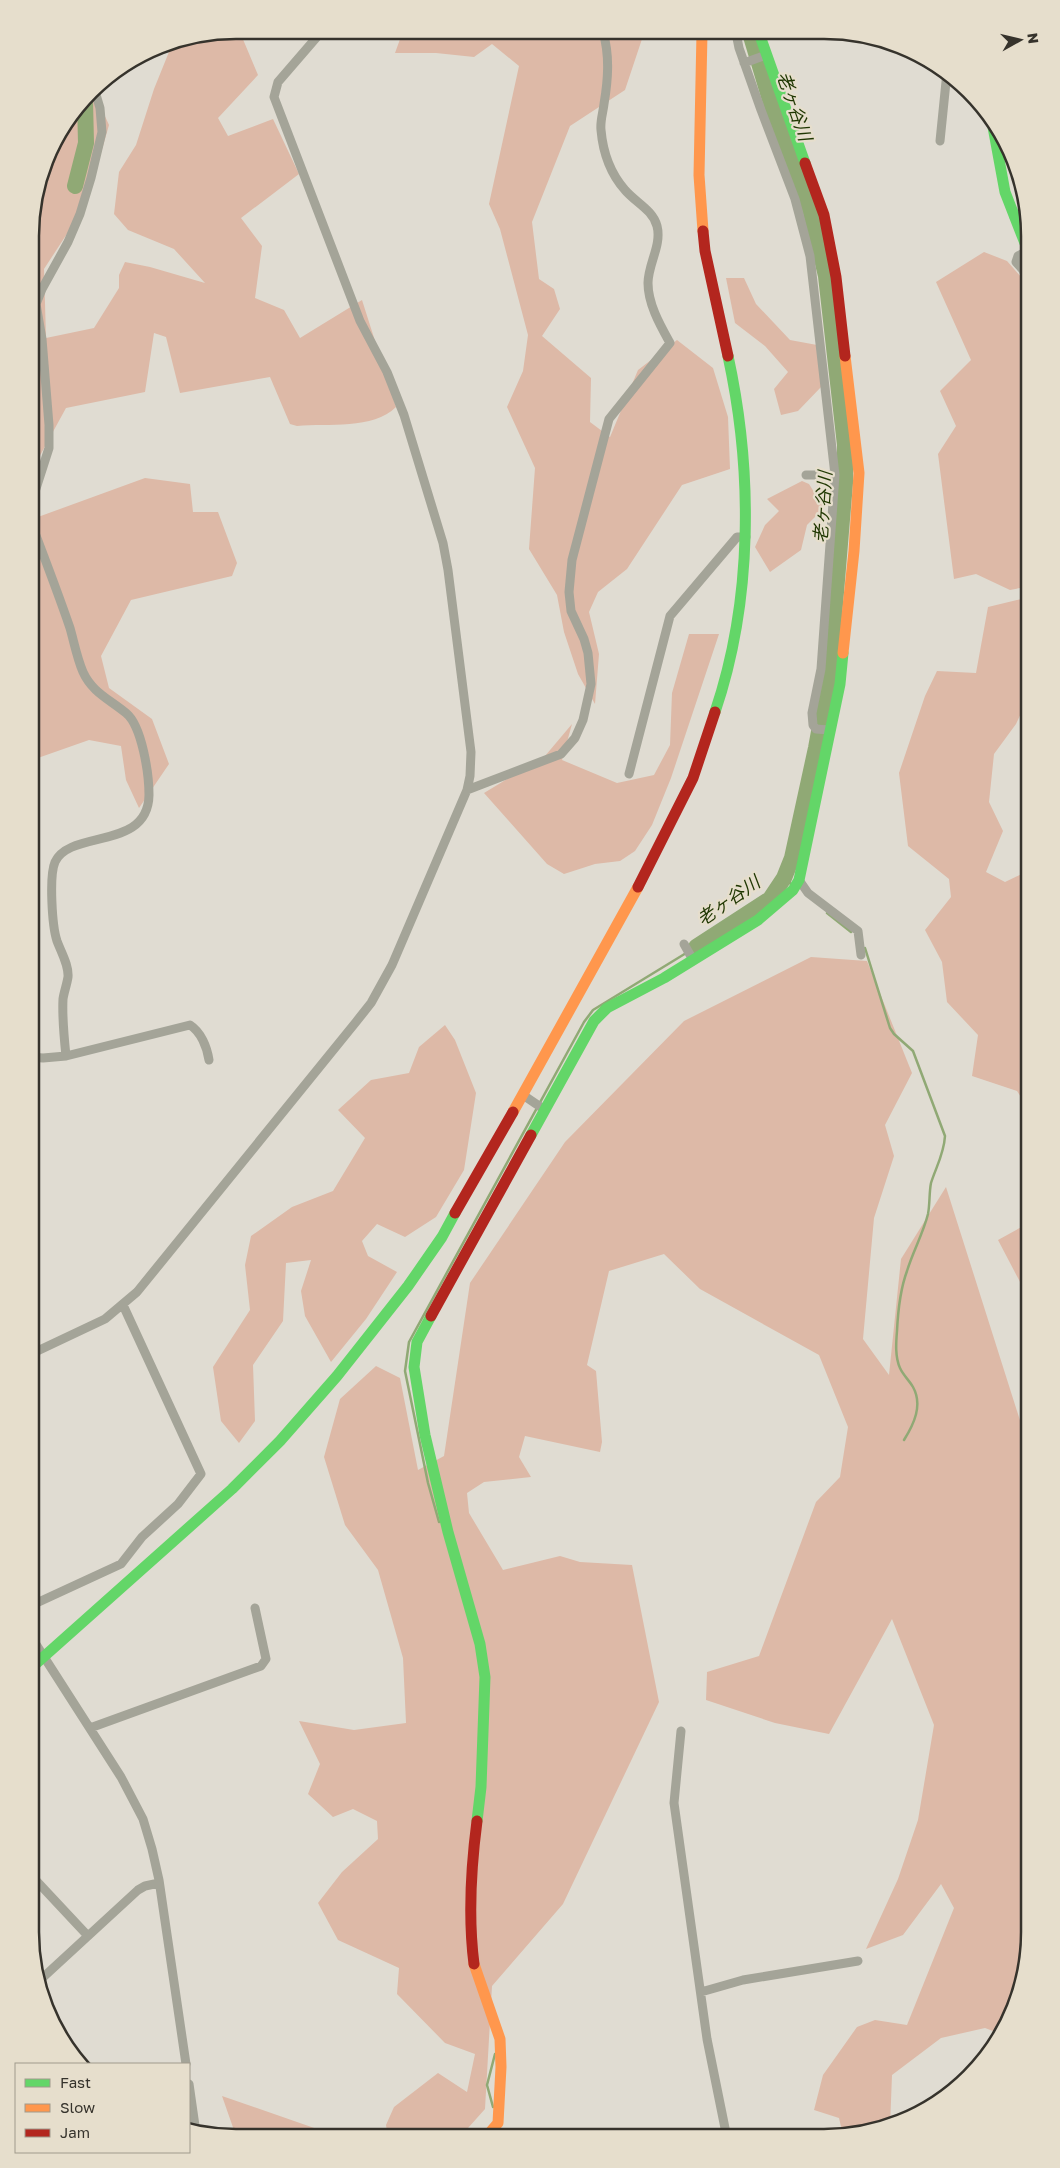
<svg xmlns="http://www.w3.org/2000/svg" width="1060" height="2168" viewBox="0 0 1060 2168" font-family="'Golos Text','Noto Sans JP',sans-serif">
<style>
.green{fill:#ddb9a7}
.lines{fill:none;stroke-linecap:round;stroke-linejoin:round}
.stream{stroke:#90a975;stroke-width:2.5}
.river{stroke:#90a975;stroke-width:16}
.street{stroke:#a4a498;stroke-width:9}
.fast{stroke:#63d668;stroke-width:11}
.slow{stroke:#ff974d;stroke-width:11}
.jam{stroke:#b3261e;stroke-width:11}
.labels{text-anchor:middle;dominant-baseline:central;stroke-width:4.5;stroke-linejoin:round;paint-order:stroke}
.water-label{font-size:18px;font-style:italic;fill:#1f3702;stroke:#e6decc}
.rim{fill:none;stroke:#36332c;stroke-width:2.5}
</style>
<rect width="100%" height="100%" fill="#e0dcd2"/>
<!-- green -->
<path class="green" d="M235 30H249L242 37 258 75 218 118 228 136 273 119 299 174 241 218 262 246 255 298 284 310 300 338 362 300 396 407C373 430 328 423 297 426L290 424 270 377 180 393 166 337 154 333 145 392 66 408 37 461 38 517 145 478 190 484 193 512H218L237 563 232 576 131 600 101 656 109 688 152 719 169 764 139 808 126 780 121 746 89 740 35 759 31 748 32 209 51 144 93 90 109 125 99 160 76 220 44 269 46 338 94 328 119 288V275L125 262 150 267 205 283 174 249 128 230 114 214 119 172 136 145 154 89 173 42Z
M403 31 644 33 625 90 570 126 532 222 539 279 554 289 560 309 542 336 591 378 590 422 610 437 638 370 677 340 713 368 728 417 730 469 682 485 627 569 598 592 589 612 599 654 595 704 578 674 564 632 557 595 529 549 535 468 507 407 523 371 528 335 500 229 489 204 519 66 492 44 474 57 436 53H395Z
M984 252 1007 261 1030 287V586L1010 590 976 574 954 579 938 454 956 426 940 391 971 360 936 282Z
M726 278H744L756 304 790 340 817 345 822 386 798 411 781 415 774 389 788 372 765 346 735 323Z
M802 481 809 484 824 508 807 525 801 550 770 572 755 547 765 525 779 511 767 499Z
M1030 597V694L1016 724 994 754 989 802 1003 831 986 872 1005 882 1026 872 1028 904 1020 921 1030 920V1111L1017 1091 972 1076 978 1035 947 1002 942 962 925 930 951 897 949 879 908 846 899 773 925 696 937 671 976 673 988 607Z
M689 634H719L671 778 652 825 635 851 620 861 595 864 564 874 547 864 484 793 545 756 572 724 562 760 617 783 654 775 670 745 672 693Z
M811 957 867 961 912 1073 885 1125 894 1156 874 1218 863 1339 889 1375 901 1259 946 1187 1030 1452V1792L1024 1795 1030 1815V1946L1014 2011 1001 2034 985 2028 941 2038 892 2075 890 2127 843 2135 839 2118 814 2110 823 2075 857 2027 875 2020 907 2025 954 1908 941 1884 903 1935 866 1949 898 1879 918 1820 934 1725 892 1619 829 1734 775 1723 706 1700 707 1672 759 1656 816 1502 840 1477 848 1427 819 1355 700 1289 664 1254 609 1271 587 1365 596 1371 602 1442 600 1452 525 1436 519 1457 531 1477 484 1482 467 1493 469 1513 503 1570 560 1556 580 1562 632 1565 659 1702 563 1904 492 1986 485 2109 460 2137H388L386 2125 394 2107 438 2073 467 2092 475 2054 445 2043 397 1994 399 1968 338 1940 318 1903 342 1872 378 1839 377 1821 353 1809 333 1817 308 1794 320 1764 299 1721 354 1730 406 1723 403 1658 378 1570 345 1525 324 1457 340 1399 376 1366 400 1378 418 1470 444 1456 470 1283 565 1142 684 1021Z
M445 1025 455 1040 476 1093 464 1170 436 1217 405 1237 377 1224 362 1241 368 1256 397 1272 366 1319 331 1362 305 1316 301 1291 311 1260 286 1263 283 1321 253 1365 255 1421 239 1443 221 1421 213 1367 250 1310 245 1265 251 1236 292 1207 333 1191 365 1138 338 1110 371 1080 409 1073 419 1047Z
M1030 1215V1301L998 1240 1025 1225Z
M222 2096 340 2137 236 2136Z"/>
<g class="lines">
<!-- stream -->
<path class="stream" d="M784 878 791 884
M827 913 851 932
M865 948 890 1028 894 1034 913 1051 945 1136C944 1154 936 1167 931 1183 929 1193 930 1204 928 1214 923 1234 913 1251 907 1271 900 1290 898 1310 897 1331 896 1343 895 1357 900 1368 903 1375 909 1380 913 1387 923 1405 914 1424 904 1440
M439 1522 428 1483 405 1371 409 1342 584 1022 593 1010 696 947
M493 2107 487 2085 495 2054"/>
<!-- river -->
<path class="river" d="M75 186 86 143 85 101
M696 947 770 899 784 878 792 858 816 748 829 677 845 483V445L826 276 810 209 773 110 750 33"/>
<!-- street -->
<path class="street" d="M736 33 739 48 761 110 795 199 810 256 835 475 821 669 812 713 813 725 816 729 829 730
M744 63 766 55
M940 141 947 72
M1014 217 1027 215
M1027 251 1018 256 1016 262 1023 270 1030 286
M806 475H835
M31 504 49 448V425L42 339 36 304 42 289 68 242 80 214 91 178 102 132 100 108 94 88
M31 517 32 525C45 559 58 593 70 628 74 642 77 658 83 672 92 692 109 699 126 713 142 726 149 774 149 795 148 851 70 829 55 862 49 876 52 926 57 941 61 952 69 965 68 977 67 984 64 992 63 999 62 1018 64 1037 66 1056
M629 774 670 616 737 537H746
M467 790 561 754 575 738 583 720 591 684 588 653 584 639 571 611 569 592 572 560 609 419 670 343C660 325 648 304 648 283 648 264 662 245 657 226 653 210 635 202 625 190 610 173 603 153 601 130 600 121 603 113 604 104 608 80 610 56 603 32
M799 880 808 893 858 931 861 955
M684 944 693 960
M31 1057 43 1058 66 1056 190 1025C201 1032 207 1047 209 1060
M523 1095 545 1110
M31 1354 105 1319 137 1292 356 1022 371 1003 392 965 467 790 470 776 471 752 448 570 443 543 404 415 387 372 360 321 274 97 278 82 322 31
M30 1606 121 1564 142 1537 178 1504 201 1474 123 1305
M30 1635 121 1777 143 1819 152 1849 159 1880 186 2064
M90 1728 261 1666 266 1659 255 1608
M681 1731 674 1803 707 2039 727 2138
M30 1874 88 1936
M38 1982 138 1890 145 1886 159 1883
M701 1992 743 1980 858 1961
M189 2084 196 2133"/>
<!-- fast -->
<path class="fast" d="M759 33 805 163
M991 116 1005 192 1030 256
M715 712C753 600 753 471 728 356
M531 1135 594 1021 607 1008 664 978 758 920 793 890 799 880 840 684 843 653
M431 1316 417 1342 414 1367 425 1435 448 1532 480 1644 485 1677 481 1787 477 1821
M30 1669 232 1489 280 1441 337 1376 408 1286 442 1237 455 1213"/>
<!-- slow -->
<path class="slow" d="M702 33 699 175 703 231
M843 653 854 551 859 473 845 356
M513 1112 638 887
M474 1964 500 2039 501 2067 498 2123 486 2137"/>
<!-- jam -->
<path class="jam" d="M805 163 824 215 836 277 845 356
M703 231 705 251 728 356
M638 887 693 778 715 712
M455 1213 513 1112
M431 1316 531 1135
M474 1964C468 1917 471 1867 477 1821"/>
</g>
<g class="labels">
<!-- water labels -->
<g class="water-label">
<text transform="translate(795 106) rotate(71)">老ヶ谷川</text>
<text transform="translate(822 507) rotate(-86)">老ヶ谷川</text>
<text transform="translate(728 900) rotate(-35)">老ヶ谷川</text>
</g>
</g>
<!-- crop -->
<path d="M0 0H1060V2168H0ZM236 39H824A197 197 0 0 1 1021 236V1932A197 197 0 0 1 824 2129H236A197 197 0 0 1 39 1932V236A197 197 0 0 1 236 39Z" fill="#e6decc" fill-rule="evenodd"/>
<path class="rim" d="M236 39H824A197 197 0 0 1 1021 236V1932A197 197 0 0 1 824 2129H236A197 197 0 0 1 39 1932V236A197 197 0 0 1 236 39Z"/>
<!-- legend -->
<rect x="15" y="2063" width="175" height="90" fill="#e6decc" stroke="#a09a8c"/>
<rect x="25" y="2079" width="25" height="8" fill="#63d668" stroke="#a09a8c"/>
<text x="60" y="2088" font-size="15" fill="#36332c">Fast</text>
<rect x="25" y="2104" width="25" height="8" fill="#ff974d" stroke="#a09a8c"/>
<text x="60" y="2113" font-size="15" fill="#36332c">Slow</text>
<rect x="25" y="2129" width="25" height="8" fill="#b3261e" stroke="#a09a8c"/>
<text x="60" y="2138" font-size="15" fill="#36332c">Jam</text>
<!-- north arrow -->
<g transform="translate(1020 40) rotate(82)" stroke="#e6decc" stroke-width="4" paint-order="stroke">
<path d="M0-4L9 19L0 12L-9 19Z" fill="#36332c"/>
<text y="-8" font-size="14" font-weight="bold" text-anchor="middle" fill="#36332c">N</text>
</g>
</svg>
